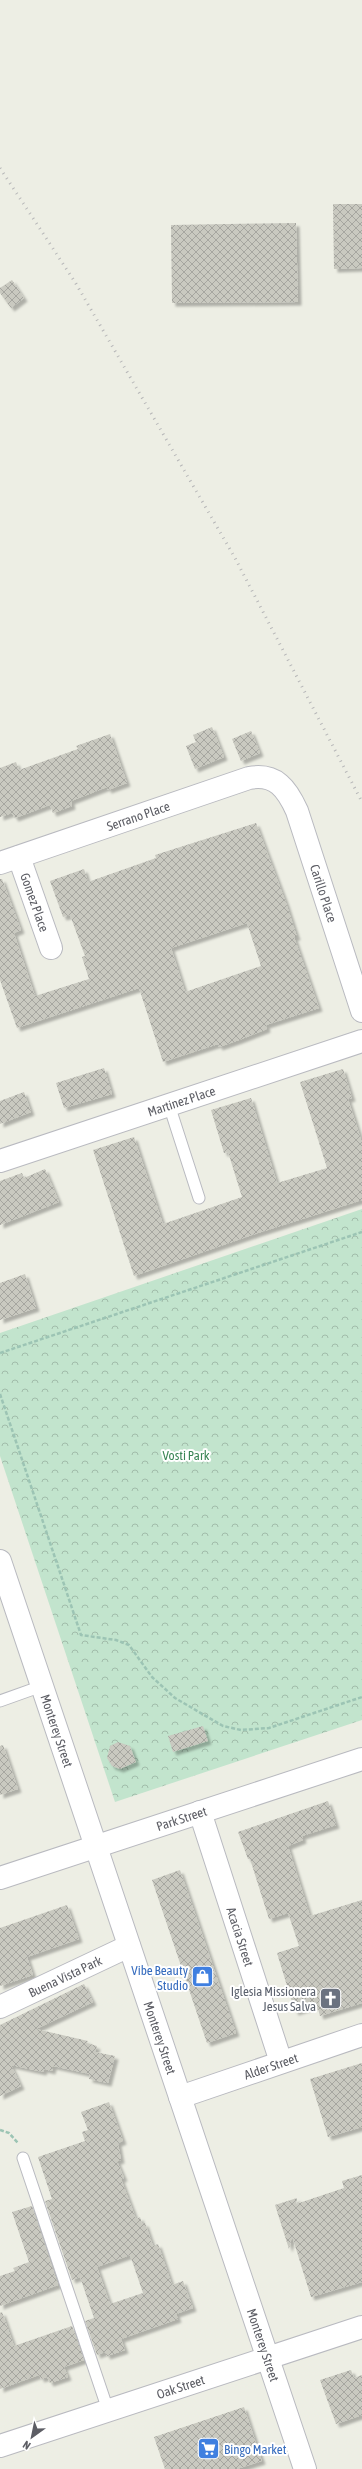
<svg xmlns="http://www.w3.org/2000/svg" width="362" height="2469" viewBox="0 0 362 2469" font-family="'Asap Condensed',sans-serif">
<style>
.forest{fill:url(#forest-crowns)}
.building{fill:url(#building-cross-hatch);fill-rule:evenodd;filter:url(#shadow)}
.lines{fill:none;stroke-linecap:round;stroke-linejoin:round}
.service-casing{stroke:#b9bac0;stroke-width:13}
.minor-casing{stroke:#b9bac0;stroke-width:24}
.tertiary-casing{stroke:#b9bac0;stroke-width:24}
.path{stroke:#9cc4b4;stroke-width:2.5;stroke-dasharray:4 2;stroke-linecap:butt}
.service{stroke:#fff;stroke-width:11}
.minor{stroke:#fff;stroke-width:22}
.tertiary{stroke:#fff;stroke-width:22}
.rail{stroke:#b7b7b8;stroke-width:3;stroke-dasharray:1 5;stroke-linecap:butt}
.labels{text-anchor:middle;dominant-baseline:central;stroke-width:4;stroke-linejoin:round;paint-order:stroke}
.street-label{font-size:13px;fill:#5c5d64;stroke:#fff}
.park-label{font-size:13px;fill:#3a8555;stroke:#fff}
.shop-label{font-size:13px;fill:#366cbe;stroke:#fff;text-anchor:end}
.worship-label{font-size:13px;fill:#5b616d;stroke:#fff;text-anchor:end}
</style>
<defs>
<pattern id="forest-crowns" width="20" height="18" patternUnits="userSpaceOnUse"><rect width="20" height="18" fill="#c2e4cd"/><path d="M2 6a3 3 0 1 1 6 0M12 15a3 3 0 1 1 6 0" fill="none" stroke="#a1bcaa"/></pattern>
<pattern id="building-cross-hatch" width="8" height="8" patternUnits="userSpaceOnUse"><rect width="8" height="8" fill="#c9c9c0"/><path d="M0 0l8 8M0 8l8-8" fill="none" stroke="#a6a6a0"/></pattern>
<filter id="shadow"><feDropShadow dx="3.5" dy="3.5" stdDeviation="1" flood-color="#0004"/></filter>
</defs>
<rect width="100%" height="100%" fill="#edeee4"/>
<!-- forest -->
<path class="forest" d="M362 1209V1720L115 1802 0 1456V1333Z"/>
<!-- building -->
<path class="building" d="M333 204H362V268L334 269Z
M296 223 298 302 172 303 171 225Z
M12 280 24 298 11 308 0 293V288Z
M212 727 224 757 195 769 186 746 196 742 193 735Z
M251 731 260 753 241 761 232 739Z
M110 734 127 783 108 790 107 787 71 801 72 806 53 813 50 805 15 818 12 813 0 817V768L16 762 19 770 78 749 76 746Z
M256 823 286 903 297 937H294L319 1008 266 1025 267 1029 239 1040 219 1047 218 1044 163 1062 139 988 17 1028 0 980V879H2L21 930 14 933 35 996 89 979 82 957 85 956 70 915 63 917 50 881 84 869 88 882 156 858 155 855ZM247 923 261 966 185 992 171 948Z
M104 1068 112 1094 64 1108 56 1083Z
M343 1069 352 1098 348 1099 362 1143V1200L258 1233 134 1276 93 1150 134 1137 163 1224 242 1197 228 1152 224 1153 211 1110 251 1098 277 1183 327 1168 300 1082Z
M24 1092 31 1112 0 1124V1101Z
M45 1169 59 1202 0 1225V1181L22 1173 24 1178Z
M25 1274 36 1308 0 1320V1283Z
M203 1726 208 1741 173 1752 168 1736Z
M118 1742 130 1746 136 1762 120 1769 112 1766 107 1758 110 1746Z
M3 1745 18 1789 0 1795V1746Z
M328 1801 336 1825 302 1836 303 1840 288 1846 310 1916 362 1900V2003L320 2016 317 2005 295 2012 277 1953 299 1946 288 1913 269 1919 250 1859H248L238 1832Z
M180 1870 236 2033 207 2043 152 1880Z
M67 1905 79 1939 27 1957 33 1975 0 1986V1928Z
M84 1984 93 2002 36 2029 88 2041 87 2043 97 2046 95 2052 115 2056 108 2083 89 2079 90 2074 53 2066 52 2071 44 2069 43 2072 11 2065 21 2086 0 2096V2025Z
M362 2063V2127L328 2137 310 2079Z
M109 2102 123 2141 118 2143 121 2160 117 2161 124 2178 121 2179 136 2219 140 2217 142 2224 145 2223 153 2246 158 2244 172 2285 183 2281 193 2308 176 2314 178 2319 121 2339 125 2350 107 2356 105 2352 97 2355 85 2321 94 2318 80 2277 72 2280 45 2201 52 2199 38 2157 85 2141 82 2132 88 2130 81 2112ZM130 2255 143 2293 110 2304 97 2267Z
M362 2175V2282L311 2297 292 2236 289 2249 275 2205 297 2198 296 2204 344 2188 342 2181Z
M32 2206 58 2285 0 2306V2276L15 2271 13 2268 29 2262 12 2212Z
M2 2312 14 2346 72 2326 84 2360 64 2367 68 2377 50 2383 47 2377 41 2379 39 2375 0 2389V2313Z
M351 2370 354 2378 362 2375V2415L336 2424 320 2380Z
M244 2407 262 2461 237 2469H165L154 2437Z"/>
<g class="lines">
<defs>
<path id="service" d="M169 1105 199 1198
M0 1701 42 1686
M23 2158 108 2410"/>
<g id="minor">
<path id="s1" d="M19 857 51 948"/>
<path id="s2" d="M0 863 249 778C276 773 287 789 297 811L362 1011"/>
<path id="s3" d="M0 1161 362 1041"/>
<path id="s4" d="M200 1812 281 2062"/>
<path id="s5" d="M0 1878 362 1759"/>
<path id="s6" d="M0 2007 129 1946"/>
<path id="s7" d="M180 2097 362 2035"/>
<path id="s8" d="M0 2446 362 2327"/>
</g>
<g id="tertiary">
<path id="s9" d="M0 1561 305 2469"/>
</g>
</defs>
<!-- service casing -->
<use href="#service" class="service-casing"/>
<!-- minor casing -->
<use href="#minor" class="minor-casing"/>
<!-- tertiary casing -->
<use href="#tertiary" class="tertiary-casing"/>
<!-- path -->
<path class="path" d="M0 1353 362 1232
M0 1394 81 1635 116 1640 129 1645 152 1677 175 1698 223 1726 241 1730 269 1728 362 1697
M0 2130 9 2133 18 2143"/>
<!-- service -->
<use href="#service" class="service"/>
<!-- minor -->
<use href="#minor" class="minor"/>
<!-- tertiary -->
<use href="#tertiary" class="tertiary"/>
<!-- rail -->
<path class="rail" d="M0 168 75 282 235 558 362 802"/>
</g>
<!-- icons -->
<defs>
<symbol id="shop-square" viewBox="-11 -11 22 22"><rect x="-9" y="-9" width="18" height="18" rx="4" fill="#3f7fe0" stroke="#fff"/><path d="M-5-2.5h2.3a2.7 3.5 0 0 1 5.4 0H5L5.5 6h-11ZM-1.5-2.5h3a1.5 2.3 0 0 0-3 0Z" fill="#fff"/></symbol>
<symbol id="church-square" viewBox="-11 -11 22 22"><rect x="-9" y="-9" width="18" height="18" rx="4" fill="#6b7280" stroke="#fff"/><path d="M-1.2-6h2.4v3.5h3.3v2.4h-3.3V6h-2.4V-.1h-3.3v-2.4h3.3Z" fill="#fff"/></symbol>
<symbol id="supermarket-square" viewBox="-11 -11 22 22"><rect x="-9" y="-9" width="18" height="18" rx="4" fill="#3f7fe0" stroke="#fff"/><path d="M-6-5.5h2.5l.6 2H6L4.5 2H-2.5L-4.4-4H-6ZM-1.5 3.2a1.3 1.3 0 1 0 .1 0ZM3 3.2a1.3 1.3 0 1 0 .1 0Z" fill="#fff"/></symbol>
</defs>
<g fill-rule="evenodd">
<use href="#shop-square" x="190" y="1964" width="25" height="25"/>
<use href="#church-square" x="318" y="1986" width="25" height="25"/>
<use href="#supermarket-square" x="196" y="2436" width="25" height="25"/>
</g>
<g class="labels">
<!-- street labels -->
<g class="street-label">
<text stroke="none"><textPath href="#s2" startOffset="146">Serrano Place</textPath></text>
<text stroke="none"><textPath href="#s2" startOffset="414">Carillo Place</textPath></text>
<text stroke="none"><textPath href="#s1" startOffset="48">Gomez Place</textPath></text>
<text stroke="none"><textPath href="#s3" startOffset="191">Martinez Place</textPath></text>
<text stroke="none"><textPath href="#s9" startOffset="179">Monterey Street</textPath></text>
<text stroke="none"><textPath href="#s5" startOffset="191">Park Street</textPath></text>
<text stroke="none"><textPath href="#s4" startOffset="131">Acacia Street</textPath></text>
<text stroke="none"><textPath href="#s6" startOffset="72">Buena Vista Park</textPath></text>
<text stroke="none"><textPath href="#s9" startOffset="503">Monterey Street</textPath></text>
<text stroke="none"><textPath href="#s7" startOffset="96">Alder Street</textPath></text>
<text stroke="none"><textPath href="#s9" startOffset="827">Monterey Street</textPath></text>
<text stroke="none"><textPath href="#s8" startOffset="190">Oak Street</textPath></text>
</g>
<!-- park labels -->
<g class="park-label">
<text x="186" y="1455">Vosti Park</text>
</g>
<!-- shop labels -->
<g class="shop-label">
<text x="188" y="1970">Vibe Beauty<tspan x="188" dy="15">Studio</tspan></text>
<text x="224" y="2449" text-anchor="start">Bingo Market</text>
</g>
<!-- worship labels -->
<g class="worship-label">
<text x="316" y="1991">Iglesia Missionera<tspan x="316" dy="15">Jesus Salva</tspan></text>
</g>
</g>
<!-- north arrow -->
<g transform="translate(32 2437) rotate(213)" stroke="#ffffff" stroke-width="3" paint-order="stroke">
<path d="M0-3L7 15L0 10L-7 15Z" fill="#5c5d64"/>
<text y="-6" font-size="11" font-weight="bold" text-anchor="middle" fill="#5c5d64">N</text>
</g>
</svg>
